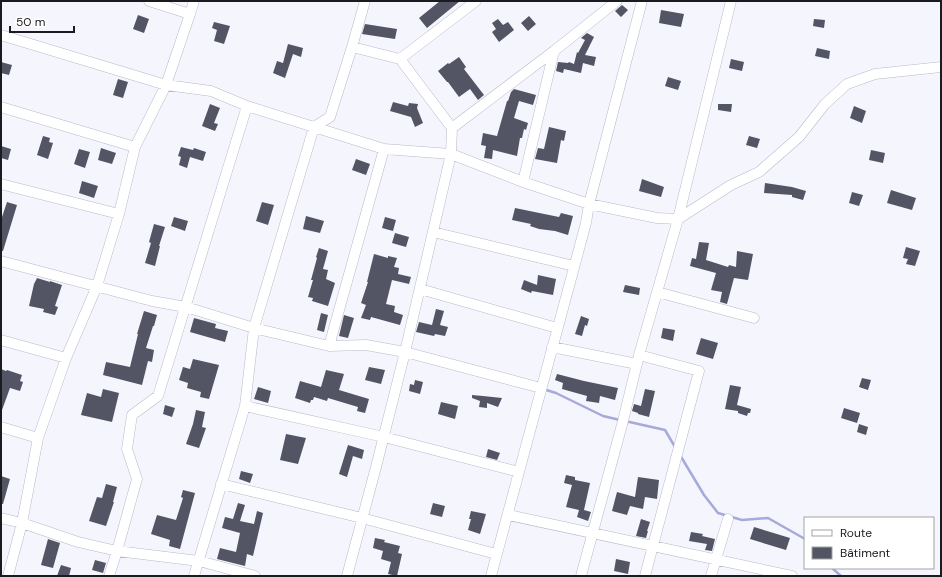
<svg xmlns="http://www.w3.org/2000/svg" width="942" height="577" viewBox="0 0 942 577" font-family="'DM Sans',sans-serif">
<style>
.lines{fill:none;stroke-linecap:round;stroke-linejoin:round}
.stream{stroke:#a6a9d9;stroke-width:2.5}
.building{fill:#535564}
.minor-casing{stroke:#b7b9ca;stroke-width:11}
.minor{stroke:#fff;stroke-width:10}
</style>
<rect width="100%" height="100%" fill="#f5f6fd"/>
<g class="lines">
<!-- stream -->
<path class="stream" d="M543 389 556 393 603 416 620 420
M625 421 665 430 675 447
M680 455 704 495 718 513 742 520 768 518 805 539
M832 568 841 576"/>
</g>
<!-- building -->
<path class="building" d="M440 1H460L427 28 419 18Z
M622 5 628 10 621 17 615 11Z
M661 10 684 14 681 27 659 23Z
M138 15 149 19 144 33 133 29Z
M529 16 536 24 528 31 521 23Z
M498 19 503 25 508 22 514 30 499 42 492 32 496 29 492 23Z
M814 19 825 20 824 28 813 26Z
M214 22 230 26 224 44 214 41 217 30 212 28Z
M365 24 397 29 395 39 362 34Z
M587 33 594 37 585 55 596 57 594 66 583 63 581 73 564 69 563 73 556 71 558 62 568 63 569 62 574 64 577 52 578 53 585 40 581 38Z
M288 44 303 48 301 57 293 54 285 78 273 73 277 61 283 63Z
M817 48 830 51 829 59 815 56Z
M459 57 466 67 464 69 484 95 478 100 470 89 459 97 448 82H447L438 71 448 63 449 64Z
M731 59 744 62 742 71 729 68Z
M1 62 12 65 9 75 1 73Z
M668 77 681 81 678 90 665 86Z
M118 79 128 82 123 98 113 95Z
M514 89 536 95 533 105 519 101 514 118 528 123 526 130 524 129 522 138H520L517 156 493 150 492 159 484 158 486 146 481 145 483 133 497 136 507 101H508L511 92Z
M393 102 408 106 409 103 418 104 417 108 423 123 415 127 411 117 390 111Z
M210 104 220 108 214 123 218 124 215 131 202 126Z
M718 104H732L731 112 718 110Z
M854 106 866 111 862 123 850 118Z
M549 127 566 131 564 141 561 140 557 163 535 159 538 148 544 149Z
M43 136 50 138 49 142 53 143 48 159 37 155Z
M749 136 760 139 757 148 746 145Z
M1 146 11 149 8 160 1 158Z
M181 147 193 150 194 148 206 152 203 161 190 157 187 168 179 165 181 157 178 156Z
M101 148 116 153 112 164 98 160Z
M79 149 90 152 85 168 74 164Z
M871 150 885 153 883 163 869 160Z
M356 159 370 164 366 175 352 170Z
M642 179 664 187 661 197 639 191Z
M82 181 98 186 94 198 79 193Z
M765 183 792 187 806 191 803 200 792 197V195L764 193Z
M891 190 916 198 912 210 887 203Z
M852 192 863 195 859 206 849 203Z
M7 202 17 205 3 251H1V220Z
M262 202 274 205 268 225 256 221Z
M515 208 559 217 561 213 573 216 568 235 555 231 539 229 530 226 531 224 512 220Z
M306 216 324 221 320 233 303 229Z
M174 217 188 221 185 231 171 226Z
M385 217 396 220 393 231 382 228Z
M154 224 165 227 159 246H160L155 266 145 263 151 243 149 242Z
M395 233 409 237 406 247 392 243Z
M699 242 709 243 706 260 728 267 729 265 736 267 737 251 753 254 748 280 734 278 727 304 720 302 722 292 711 290 716 273 690 266 692 258 696 259Z
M906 247 920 251 915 266 906 264 908 259 903 258Z
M319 248 328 251 323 269 328 270 326 279 335 283 328 306 312 301 313 298 308 297 313 280H311L317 258 316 257Z
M374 254 388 258V256L397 258 394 267 399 268 398 274 411 277 409 284 392 280 386 304 395 306 394 312 403 315 400 325 371 317 370 320 361 318 366 305 361 303 368 282H367Z
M538 275 556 279 553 295 532 291 531 293 521 289 524 280 537 285Z
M37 278 50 282V281L62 285 55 306 58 307 55 315 43 312 44 309 29 306 34 284Z
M625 285 640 288 639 295 623 292Z
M436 309 444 311 440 325 448 327 445 336 435 334 434 336 416 332 419 322 432 325Z
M144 311 157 315 154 326H153L146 348 154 350 152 362 148 361 142 385 103 375 106 362 130 367 138 334H137Z
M321 313 328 315 324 332 317 330Z
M344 315 354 318 348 338 339 336Z
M581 316 589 319 587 326 585 325 582 336 575 334Z
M194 318 216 324 215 328 228 331 225 342 190 332Z
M663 328 675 330 673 341 661 338Z
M701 338 718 343 713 359 696 354Z
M193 359 219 365 209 399 200 397 201 392 187 388 188 383 179 380 183 367 190 369Z
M369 367 385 370 381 384 365 380Z
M1 369 6 371 7 370 22 375 20 381 23 382 20 391 10 388 2 410H1Z
M326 370 344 374 339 390 369 399 365 413 357 411 358 407 328 398 327 401 314 397 313 400H311L310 403 295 398 300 381 321 387Z
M557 374 584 381 618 388 615 400 600 396 599 403 586 401 587 396 562 389 563 383 555 380Z
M862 378 871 380 868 390 859 387Z
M415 380 423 382 420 394 409 391 410 384 414 385Z
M730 385 741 387 737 405 751 409 750 413H748L747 416 738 413V411L725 409Z
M258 387 271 391 268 403 254 399Z
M103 389 119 393 112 422 81 415 87 393 101 397Z
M645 389 655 391 649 417 638 414V413L632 411 634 404 641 406Z
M472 395 483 396 502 398 498 407 487 403V408L479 407 480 401 472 398Z
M441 402 458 406 455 419 438 414Z
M165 405 175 408 172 417 163 414Z
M844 408 860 413 857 423 841 418Z
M196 410 205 412 202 427 206 428 199 448 186 444 193 424Z
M859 424 868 427 866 435 857 432Z
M286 434 306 438 298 464 280 460Z
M348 445 364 450 362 459 353 456 347 477 339 474Z
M488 449 500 453 497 460 486 457Z
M241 471 253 474 250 483 239 479Z
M566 475 575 477V480L590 483 584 510 591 512 588 521 577 517 579 510 566 507 572 485 564 483Z
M1 476 10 479 3 504H1Z
M638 477 659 480 657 499 645 497 643 509 630 506 627 515 612 511 617 492 635 497Z
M106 484 117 487 113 502H114L106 526 89 521 97 497 102 498Z
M183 490 195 493 180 549 169 546 170 540 151 534 157 515 176 520 183 498 181 497Z
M238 503 245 505 240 521 254 524 257 511 263 513 253 556 247 554 245 566 217 559 220 548 236 552 240 533 222 528 225 517 233 519Z
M433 503 445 506 442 517 430 514Z
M471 511 486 514 480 534 468 530 471 519H469Z
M641 519 650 522 647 531H648L646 538 636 536Z
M754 527 790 538 786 550 750 539Z
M691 532 703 534 702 536 715 539 712 551 705 550 707 544 689 541Z
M375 538 385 540 384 542 400 546 398 553 402 554 397 576 388 574 391 562 381 559 383 551 373 548Z
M48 539 60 543 53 568 41 565Z
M616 559 630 562 628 574 614 571Z
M95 560 106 563 103 573 92 570Z
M61 565 71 568 69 576H57Z"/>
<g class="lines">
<defs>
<path id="minor" d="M149 1 190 14
M1 35 166 85 211 91 247 106 384 149 451 154 523 182 589 204 657 218 678 219 731 185 759 172 799 137 825 104 847 84 875 74 941 67
M400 59 476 1
M1 107 135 147
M452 128 554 51 617 1
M523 182 554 51
M1 184 119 214
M433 232 574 266
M1 261 152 301 186 307 254 328 329 346 366 345 405 352 541 388
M420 289 557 328
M657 292 754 318
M1 340 66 358
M329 346 384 149
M552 347 637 364
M639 355 699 371 645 576
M245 406 384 437 519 472
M1 427 38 438
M221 484 362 518 496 554
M508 515 792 576
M1 518 22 523 78 542 117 551 199 561 255 576
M8 576 22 523 38 438 66 358 97 286 119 214 135 147 166 85 190 14 194 1
M109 576 117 551 137 479 127 449 132 415 158 396 247 106
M194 576 245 406 254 328 314 127 330 117 352 47 365 1
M347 576 376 467 405 352 451 154 452 128 400 59 352 47
M491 576 586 223 589 204 642 1
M581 576 623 421 639 355 678 219 731 1
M711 576 728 519"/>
</defs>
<!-- minor casing -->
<use href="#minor" class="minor-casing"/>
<!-- minor -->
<use href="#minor" class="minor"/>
</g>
<!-- border -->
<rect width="942" height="577" fill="none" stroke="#1a1a21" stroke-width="4"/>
<!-- legend -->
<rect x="804" y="517" width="130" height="52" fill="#ffffff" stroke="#a3a3a6"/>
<rect x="812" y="530" width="20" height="6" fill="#ffffff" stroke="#a3a3a6"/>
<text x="840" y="537" font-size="12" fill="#1a1a21">Route</text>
<rect x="812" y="547" width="20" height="12" fill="#535564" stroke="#a3a3a6"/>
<text x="840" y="557" font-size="12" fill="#1a1a21">Bâtiment</text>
<!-- scale -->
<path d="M10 26v6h64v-6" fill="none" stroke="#1a1a21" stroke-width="2"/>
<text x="16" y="26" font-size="12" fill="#1a1a21" stroke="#ffffff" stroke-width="3" paint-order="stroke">50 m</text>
</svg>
